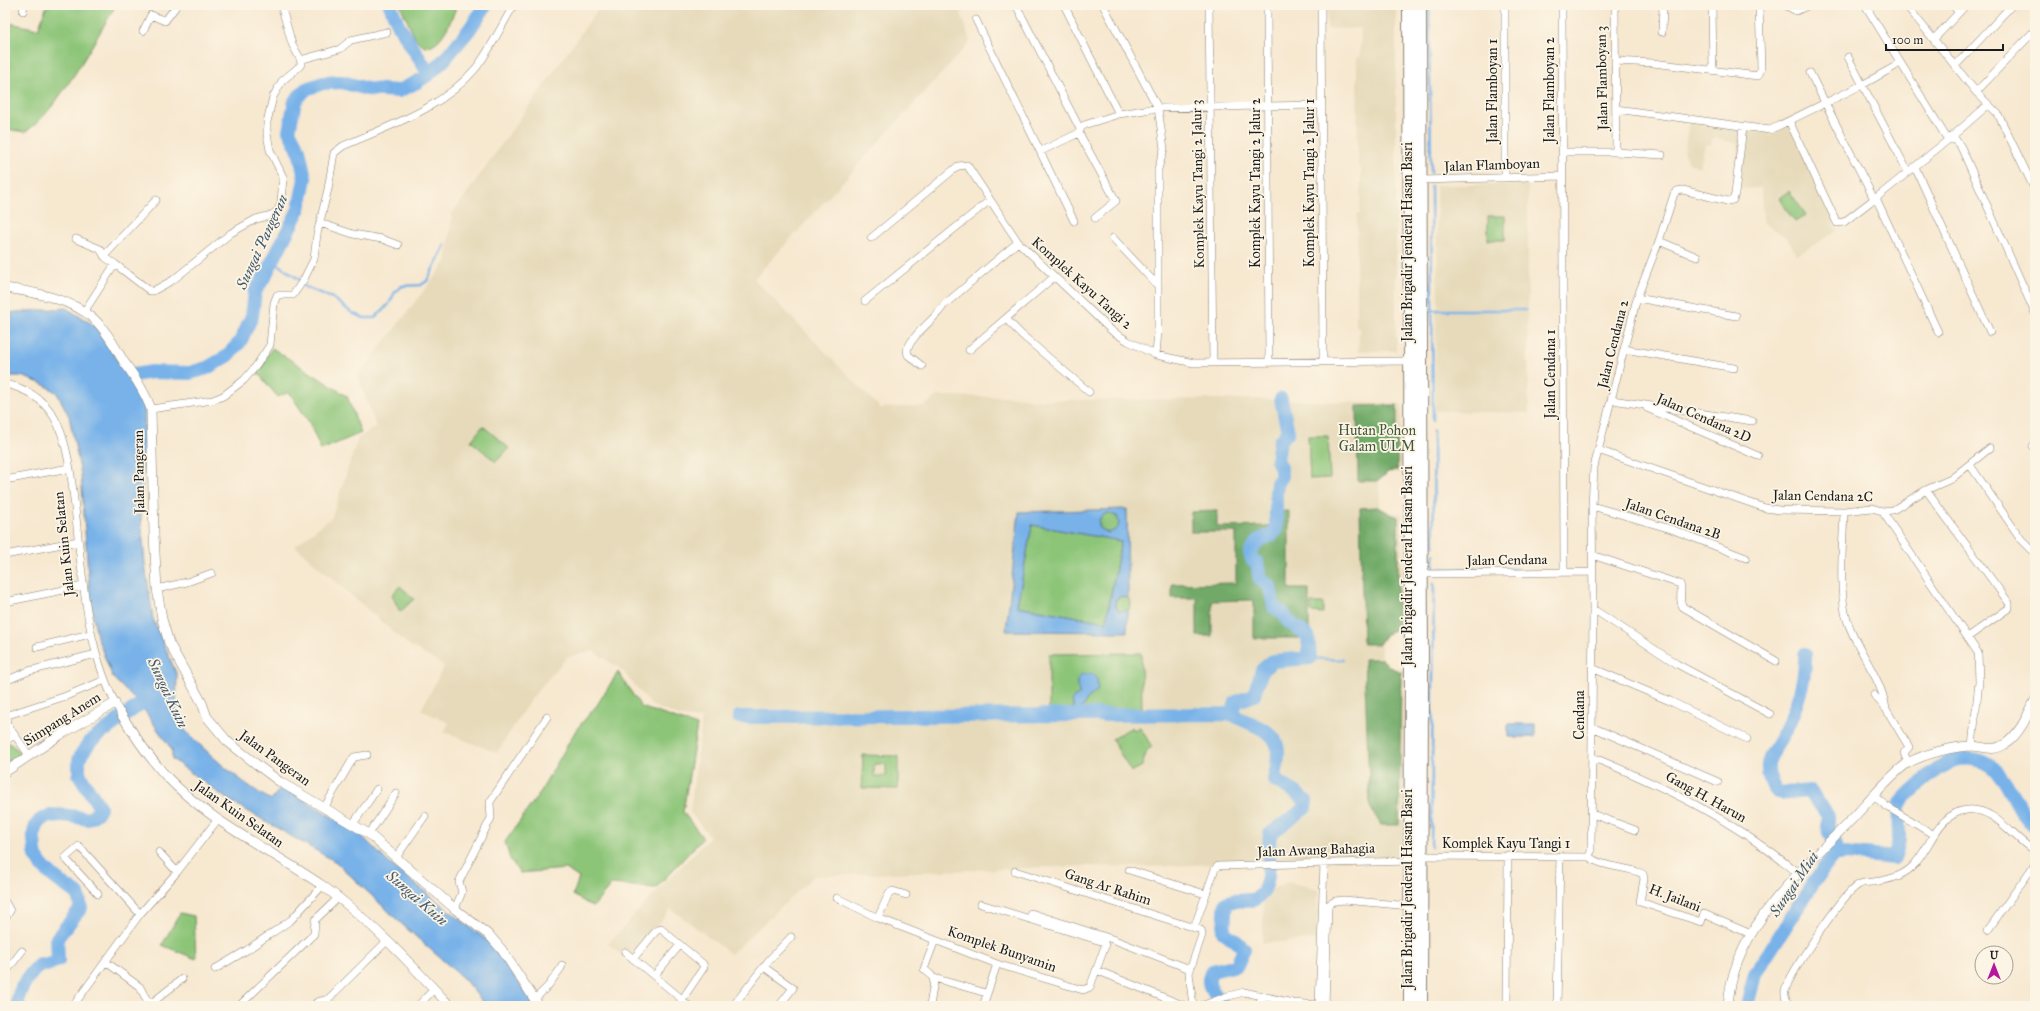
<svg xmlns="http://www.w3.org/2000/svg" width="2040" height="1011" viewBox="0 0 2040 1011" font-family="'IM FELL Great Primer',serif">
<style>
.built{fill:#e6daba}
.green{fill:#8cc578;stroke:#54704a;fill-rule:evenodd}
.forest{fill:#71aa68;stroke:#466342}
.water{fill:#78b2e9;stroke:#4a6782;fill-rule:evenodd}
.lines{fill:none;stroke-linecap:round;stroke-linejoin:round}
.stream{stroke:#78b2e9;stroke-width:2.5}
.river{stroke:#78b2e9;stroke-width:14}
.minor-casing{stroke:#8a8276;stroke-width:8}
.tertiary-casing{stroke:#8a8276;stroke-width:10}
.trunk-casing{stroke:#8a8276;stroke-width:14}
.minor{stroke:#fff;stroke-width:7}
.tertiary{stroke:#fff;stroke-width:9}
.trunk{stroke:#fff;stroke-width:12}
.labels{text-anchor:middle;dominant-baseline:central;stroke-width:3.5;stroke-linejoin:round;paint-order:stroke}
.street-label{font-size:14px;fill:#1c1c1c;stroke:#fcf5e5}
.park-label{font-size:14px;fill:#43573c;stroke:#fcf5e5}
.water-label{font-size:15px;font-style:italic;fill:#41586e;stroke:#fcf5e5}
</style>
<rect width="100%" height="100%" fill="#fcf5e5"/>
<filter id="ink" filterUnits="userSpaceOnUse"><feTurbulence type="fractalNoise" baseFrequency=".025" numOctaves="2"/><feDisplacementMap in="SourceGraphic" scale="8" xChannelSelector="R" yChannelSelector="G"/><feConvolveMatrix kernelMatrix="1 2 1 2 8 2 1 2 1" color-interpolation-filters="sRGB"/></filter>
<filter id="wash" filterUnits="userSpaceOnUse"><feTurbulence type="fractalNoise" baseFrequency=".012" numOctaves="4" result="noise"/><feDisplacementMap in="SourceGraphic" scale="16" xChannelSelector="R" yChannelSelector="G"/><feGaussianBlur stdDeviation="0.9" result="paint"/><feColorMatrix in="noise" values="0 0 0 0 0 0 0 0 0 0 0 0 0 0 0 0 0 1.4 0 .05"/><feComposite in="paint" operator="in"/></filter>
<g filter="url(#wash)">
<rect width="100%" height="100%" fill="#f7e8d0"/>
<!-- built -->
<path class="built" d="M601 5H959L970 42 754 279 880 408 924 406 937 396 1014 397 1035 400 1253 399 1402 404 1401 472 1388 473 1379 482 1380 506 1390 512 1402 514 1401 632H1392L1384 638 1381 644V657L1391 667 1403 670 1404 856 1398 860 1279 861 1149 867 1085 866 814 876 731 954 671 909 629 961 608 944 656 892 710 837 690 812 702 719 681 717 651 705 622 670 593 651 567 657 530 700 497 753 444 732 449 723 421 710 444 666 406 643 295 546 332 517 358 438 376 427 358 376 446 262 452 214Z
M1327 5H1396V351H1358L1359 328 1356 327 1357 214H1360L1361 168 1358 167 1357 57H1360L1361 28 1327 29Z
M1689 121 1767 133 1770 136 1789 125 1827 201 1837 231 1797 255 1787 238 1763 222 1761 188 1738 189V144L1713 138 1711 145 1705 144 1700 167 1691 164 1684 154Z
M1436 185H1528V309H1438Z
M1436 310H1527L1529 413 1435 411Z
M1287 882 1318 889 1317 940 1262 943 1264 893Z"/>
<!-- green -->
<path class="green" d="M47 5H116C96 38 56 114 25 132L5 129V22L38 29Z
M400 5H457C451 20 443 46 424 47L415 38Z
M1789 191 1806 215 1795 222 1779 198Z
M1488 216H1505V240H1488Z
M272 348 347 396 361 433 321 450 309 422 289 392 278 397 256 371Z
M483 426 509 448 496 462 471 441Z
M1328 436 1330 478 1310 479 1308 436Z
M1099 523a10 10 0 1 1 20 0a10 10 0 1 1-20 0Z
M1032 525 1121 541 1106 622 1017 606Z
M400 586 414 599 400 612 392 595Z
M1115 604a8 8 0 1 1 16 0a8 8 0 1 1-16 0Z
M1311 603H1323V613L1311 612Z
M1141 653 1142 710 1049 712V654Z
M618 672 641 707 697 726 683 812 703 838 656 888 612 884 593 907 573 895 579 878 566 869 520 873 510 859 505 842 541 791 576 730 597 705Z
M1132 727 1134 730 1140 727 1152 747 1147 750 1142 766 1131 772 1112 739Z
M9 743 22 753 5 764V745Z
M863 755 898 756V789L862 788ZM874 764H886V776H874Z
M180 913 194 916 196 959 162 945Z"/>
<!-- forest -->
<path class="forest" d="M1397 405V470L1388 472 1378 481H1358L1357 406Z
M1378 507 1390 514 1398 517V630L1386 634 1379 644H1363L1360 508Z
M1217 511V527L1270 526V512L1289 511V589H1309V638H1254V600L1212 601V636H1197V598H1172V584L1236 583V532H1191V512Z
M1364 659H1382L1389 667 1401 672 1399 825H1381L1370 807Z"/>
<!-- water -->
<path class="water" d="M66 308 97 327 145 406 141 518 145 564 153 619 177 675 176 721C205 751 235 779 271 800L282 786 361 835 390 864 489 942 536 1006H480L482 1001 464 979 404 926 336 862 227 799 172 759V750L142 707 113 678 97 637 90 599 81 475 69 416 57 393 43 384 21 376H5V313Z
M1127 509 1128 598 1120 596 1116 599 1115 605 1119 611 1128 610 1127 632 1006 631 1019 512ZM1108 513 1117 516 1119 523 1117 529 1108 533 1100 528C1097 521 1100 515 1108 513ZM1032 525 1121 541 1106 622 1017 606Z
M1083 674H1093L1097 679 1098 690 1086 700 1085 705 1080 708 1079 712H1074L1072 699 1080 694C1076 687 1075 678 1083 674Z
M1508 724H1535V737H1508Z"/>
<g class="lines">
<!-- stream -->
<path class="stream" d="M1429 5 1431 173
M1431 186 1433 421
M273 261 300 280 305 287 333 298 352 313 364 318H375L389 304 395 292 402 286 421 285 427 281 445 245
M1433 310H1526
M1433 431 1434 546
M1434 554V569H1516
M1310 658 1343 660
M1431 847 1434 583"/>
<!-- river -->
<path class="river" d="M390 5 398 24 429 74
M109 379 152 372 190 373 207 368 226 357 240 342 252 316 255 292 266 274 299 209 305 178 299 150 289 131 295 101 306 89 323 83 342 82 367 89 399 91 417 82 429 74 444 60 469 30 486 5
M1805 654C1806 681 1796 709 1784 733 1779 742 1770 754 1768 764 1767 775 1770 783 1777 792L1786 793 1810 791 1828 816V827L1839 855
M739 717 1235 714
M19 1006C14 993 31 973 40 964L47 965 58 960 57 938 81 908 78 894C63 884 46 874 37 858 34 853 35 845 34 840 31 807 68 815 88 819L97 813 100 808 79 774V760L82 753 91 741 151 696
M1223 1006C1216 993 1203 986 1212 971L1237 965 1244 949C1238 941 1230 937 1223 931 1226 921 1224 913 1226 903 1236 898 1249 903 1257 898 1274 887 1267 849 1270 834L1305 808 1306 801 1295 792 1274 780C1285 735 1274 734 1237 717L1233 712 1236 702 1254 695 1262 670 1273 661 1310 658 1308 636 1288 621 1283 613 1274 607 1270 587 1260 579 1257 563 1252 559 1250 553 1259 540 1272 535 1276 530V494L1277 483 1281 478V468L1277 460 1280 441 1288 432 1281 399
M1747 1006 1755 974 1816 879 1833 856 1846 853 1894 858C1896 851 1899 844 1899 837 1899 829 1897 810 1900 804 1906 794 1944 762 1955 760 1968 757 1982 759 1992 767 2012 783 2015 811 2035 826"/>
</g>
</g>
<g filter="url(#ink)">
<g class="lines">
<defs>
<path id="minor" d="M1016 5 1080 129
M1064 5 1119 114
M1103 5 1158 108 1164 149 1158 169V331L1156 355
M1209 5 1213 363
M1267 5 1269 361
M1321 5 1323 360
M1505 5V178
M1562 5 1564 572
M1615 5 1616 152
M1712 5 1713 71
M1785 5 1796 11 1809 5
M1865 5 1948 140
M1906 5 1976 92 1998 114 2035 190
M1953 5 1958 12
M23 11 24 5
M976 20 1074 221
M143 31 151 15 165 21 177 5
M1662 32 1663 5
M1934 39 1966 5
M1848 57 1908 172
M300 60 340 49 351 40 387 32
M1615 61 1653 63 1758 76 1761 69 1759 5
M1955 66 2012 5
M1810 73 1874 199 1876 198 1938 332
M1976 92 2035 30
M1616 109 1770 130 1862 85 1894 67 1899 62
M1789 121 1837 223 1844 222 1874 199
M1079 133 1116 201 1095 218
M1948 140H1956L1961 147 2035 313
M1041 151 1079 133 1080 129 1084 125 1119 114 1158 108 1322 105
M1562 152H1616L1662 155
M1915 167 1990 332
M1422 180 1562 176
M1876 198 1948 140 1988 105
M320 223 353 234 382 239 398 245
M871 238 958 166 967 165 1018 242 1112 331 1128 341 1156 355 1194 363 1410 361
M1113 238 1158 286
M76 239 100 249 106 258 115 264
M1659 241 1697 257
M104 256 156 200
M1637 298 1736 316
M865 301 990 200
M84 312 115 264 150 291H153L173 280 231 233 256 219 272 215 278 210 281 203 283 177 270 150 267 134V122L273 97 282 81 300 66 302 62 292 44 281 5
M1006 319 1022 335 1089 392
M1624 349 1734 368
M969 350 1054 277
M922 366 908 355 907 350C913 333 934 321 944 305L1018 242
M5 384C25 388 43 399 54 417 68 441 72 481 75 508 83 579 85 650 121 714
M1612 400 1752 421
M1647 408 1758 456
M151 409 213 400 223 396 244 380 256 366 270 345 274 303 277 295H293L304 279 314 259 317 234 328 189 334 153 343 146C391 125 442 109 476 68 491 49 501 26 514 5
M2033 446 2035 450
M1598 450 1765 508 1779 510 1844 511 1872 508 1882 511 1893 510 1926 490 1951 479 1990 448
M1970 465 2021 539 2035 553
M5 480 69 468
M1926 490 2009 603V608L1968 637
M1592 506 1671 529 1746 558
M1844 511C1843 542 1838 591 1847 620 1857 651 1881 676 1886 709
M1882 511 1978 653 1979 682 1972 746
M5 555 78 541
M1592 555 1680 584C1683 591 1678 600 1683 607L1776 661
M1422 574 1593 572
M157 589 187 582 212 573
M5 602 83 586
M1593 609 1677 664 1770 714
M37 647 90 634
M1592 668 1670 701 1747 739
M5 681 29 671 96 654
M1874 695 1886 709 1909 747 1904 753 1908 763
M1592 727 1718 782
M5 741 14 735
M29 755 6 723 8 715 66 696 105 680
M1592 757C1670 789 1733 820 1799 874
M1874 796 1886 806 1934 835
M324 808 354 757 367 755
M1592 814 1635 830
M353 824 377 789
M369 834 396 793
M159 852 177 872
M397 856 425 816
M1422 856 1589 857
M1589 857 1591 851 1593 609 1592 506 1594 467 1637 298 1659 241 1674 194 1677 191 1683 190 1727 201 1733 200 1735 194 1743 127
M1589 857C1604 868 1626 866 1643 874L1644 879 1640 902 1701 922 1704 914 1751 934
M1129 870 1205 894
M1015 871 1201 930 1202 935 1189 973 1193 1006
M98 894 65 858 79 846 140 914
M837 898 878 918 935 940
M5 902 10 911 5 918
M455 909 462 892 459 882 491 818 490 802 547 717
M1031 913 1112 939 1190 969
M878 918 889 893 893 891 906 895
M1194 928 1215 869 1218 866 1411 861
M1988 930 2035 864
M625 952 683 1000
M633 959 656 931 661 929 703 964 704 967 681 1001
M106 962 140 987 144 995 150 1004
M764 967 793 988 779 1006
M215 969 247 950 291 920 322 886
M1096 970 1185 1006
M5 973 22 951
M654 976 680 945
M934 978 986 993
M1260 995 1261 1006
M535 999 548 986 561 968 562 965
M326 1001 387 941
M73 1006 140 914 177 872 218 819
M148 1006 182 979
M239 1006 314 934 315 920 338 898
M314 1006 317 1002 324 1000 334 1006
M418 1006 434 989
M679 1006 681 1001 689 1006
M733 1006 769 960 791 937
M930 1006 934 981 931 975 924 969 935 940 997 964 1083 990 1090 987 1105 946 1104 942 981 904
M983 1006 997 964
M1201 1006 1225 997 1244 992 1293 1003 1319 1005
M1319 1006 1324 862
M1325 1006 1328 905 1335 901 1344 900 1410 906
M1507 1006 1508 855
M1557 1006 1560 856
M1790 1006 1787 1003C1786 999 1784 996 1785 991 1790 973 1842 895 1858 885 1863 882 1868 882 1873 882 1888 880 1901 877 1912 867 1930 850 1937 813 1967 810 1996 807 2013 839 2035 851"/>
<path id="tertiary" d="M5 288C34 292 72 299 94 319 107 331 115 347 124 362 135 377 145 392 151 409L154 535 157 589 162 619 169 643 202 703 207 717 227 741 260 767 280 782 369 834 455 909 490 936 502 950 539 1006
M121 714C134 735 150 759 167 777 211 823 271 850 323 886 370 920 411 964 450 1006
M5 772 60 735 115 703
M1728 1006C1732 928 1804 868 1855 816 1868 802 1893 772 1908 763 1924 754 1955 746 1973 746 1984 747 1994 752 2005 744 2019 735 2028 715 2035 700"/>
<path id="trunk" d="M1409 5 1411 651 1410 1006
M1420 5 1422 677 1421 1006"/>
</defs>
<!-- minor casing -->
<use href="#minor" class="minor-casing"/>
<!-- tertiary casing -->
<use href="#tertiary" class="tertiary-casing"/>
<!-- trunk casing -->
<use href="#trunk" class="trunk-casing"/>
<!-- minor -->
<use href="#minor" class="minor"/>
<!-- tertiary -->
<use href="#tertiary" class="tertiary"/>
<!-- trunk -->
<use href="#trunk" class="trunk"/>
</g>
</g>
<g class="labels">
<!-- street labels -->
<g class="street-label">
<text transform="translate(1602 78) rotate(-91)">Jalan Flamboyan 3</text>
<text transform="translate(1549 90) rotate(-90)">Jalan Flamboyan 2</text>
<text transform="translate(1492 91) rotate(-90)">Jalan Flamboyan 1</text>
<text transform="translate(1492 165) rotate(-2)">Jalan Flamboyan</text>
<text transform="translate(1255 183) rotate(-90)">Komplek Kayu Tangi 2 Jalur 2</text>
<text transform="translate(1309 183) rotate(-90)">Komplek Kayu Tangi 2 Jalur 1</text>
<text transform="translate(1198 184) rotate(-91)">Komplek Kayu Tangi 2 Jalur 3</text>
<text transform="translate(1407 242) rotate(-90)">Jalan Brigadir Jenderal Hasan Basri</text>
<text transform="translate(1082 283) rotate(42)">Komplek Kayu Tangi 2</text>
<text transform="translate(1613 344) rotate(-76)">Jalan Cendana 2</text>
<text transform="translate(1550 374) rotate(-90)">Jalan Cendana 1</text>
<text transform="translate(1704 418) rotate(24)">Jalan Cendana 2D</text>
<text transform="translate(139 472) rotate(-91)">Jalan Pangeran</text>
<text transform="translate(1823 496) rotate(1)">Jalan Cendana 2C</text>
<text transform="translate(1673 519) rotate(19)">Jalan Cendana 2B</text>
<text transform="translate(64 544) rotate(-96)">Jalan Kuin Selatan</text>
<text transform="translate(1507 560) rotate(-1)">Jalan Cendana</text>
<text transform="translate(1407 566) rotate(-90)">Jalan Brigadir Jenderal Hasan Basri</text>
<text transform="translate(1579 715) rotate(-90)">Cendana</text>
<text transform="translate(62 719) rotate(-32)">Simpang Anem</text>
<text transform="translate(275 758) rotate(36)">Jalan Pangeran</text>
<text transform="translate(1706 797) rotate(29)">Gang H. Harun</text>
<text transform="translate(239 814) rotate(35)">Jalan Kuin Selatan</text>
<text x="1506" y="843">Komplek Kayu Tangi 1</text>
<text transform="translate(1316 850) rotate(-2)">Jalan Awang Bahagia</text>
<text transform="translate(1108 887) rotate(18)">Gang Ar Rahim</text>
<text transform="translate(1407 889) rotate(-90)">Jalan Brigadir Jenderal Hasan Basri</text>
<text transform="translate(1675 898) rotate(21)">H. Jailani</text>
<text transform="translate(1002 949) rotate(19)">Komplek Bunyamin</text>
</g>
<!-- park labels -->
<g class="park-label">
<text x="1377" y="430">Hutan Pohon<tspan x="1377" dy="16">Galam ULM</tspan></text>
</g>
<!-- water labels -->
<g class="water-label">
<text transform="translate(262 242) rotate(-65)">Sungai Pangeran</text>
<text transform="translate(168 693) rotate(65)">Sungai Kuin</text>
<text transform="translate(1794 884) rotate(-56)">Sungai Miai</text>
<text transform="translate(417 898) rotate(41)">Sungai Kuin</text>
</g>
</g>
<!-- margin -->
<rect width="2040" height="1011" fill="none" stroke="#fcf5e5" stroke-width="20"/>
<!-- north arrow -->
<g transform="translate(1994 965)"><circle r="19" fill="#fcf5e5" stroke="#a29e95"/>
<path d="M0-3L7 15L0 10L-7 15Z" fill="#b5179e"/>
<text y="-6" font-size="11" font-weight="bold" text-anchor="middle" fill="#1c1c1c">U</text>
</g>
<!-- scale -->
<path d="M1886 44v6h117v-6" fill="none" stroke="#1c1c1c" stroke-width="2"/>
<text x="1892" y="44" font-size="12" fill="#1c1c1c" stroke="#fcf5e5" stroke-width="3" paint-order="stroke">100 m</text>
</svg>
